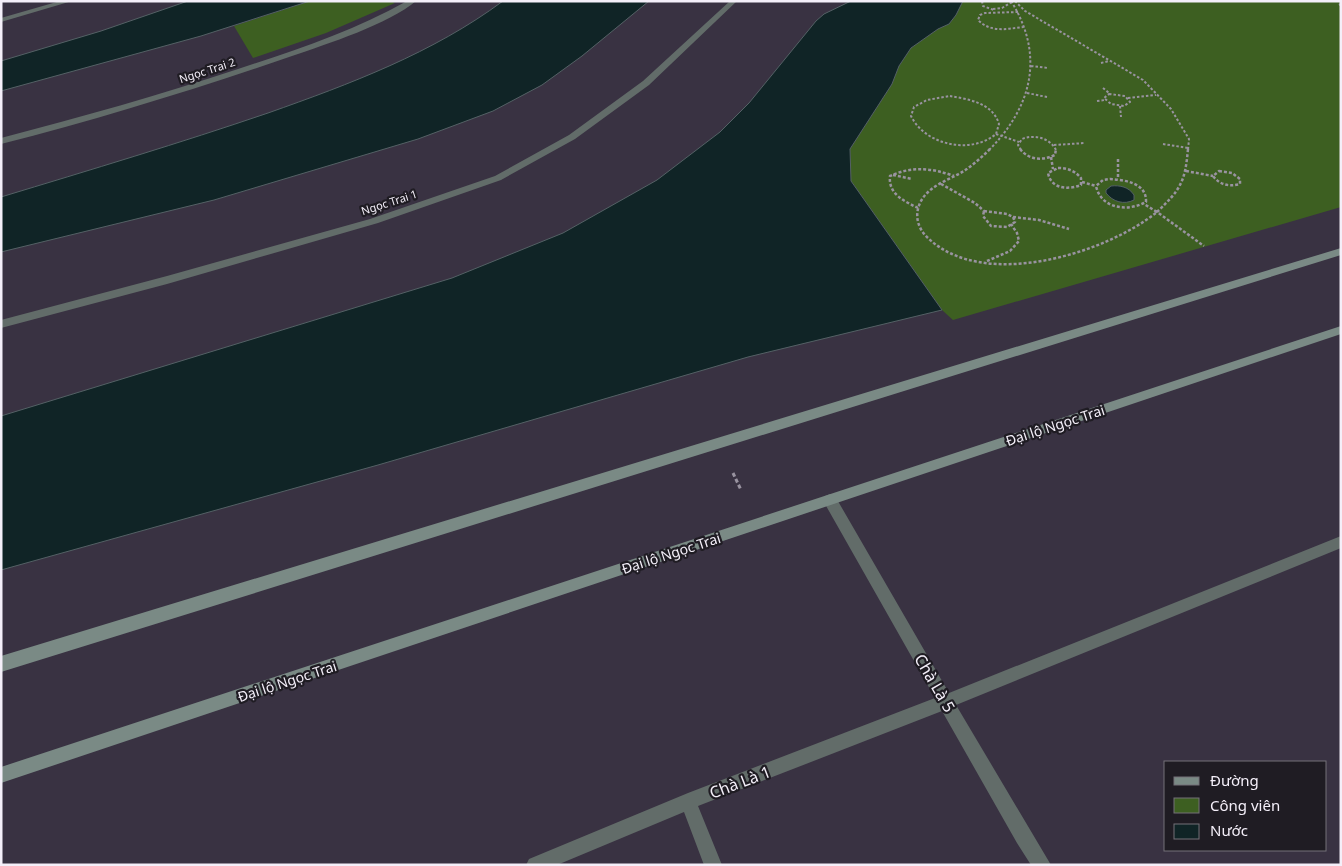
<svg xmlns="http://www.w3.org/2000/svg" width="1342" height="866" viewBox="0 0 1342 866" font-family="'Noto Sans',sans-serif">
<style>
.green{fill:#3d5f21}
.water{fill:#102426;stroke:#546165}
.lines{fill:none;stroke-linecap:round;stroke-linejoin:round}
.path-far2{stroke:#9993a0;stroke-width:2;stroke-dasharray:2.5 2;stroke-linecap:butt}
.path-far1{stroke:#9993a0;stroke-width:2.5;stroke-dasharray:3 2;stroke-linecap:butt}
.path{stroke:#9993a0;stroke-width:3;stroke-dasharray:4 2.5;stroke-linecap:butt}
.street{fill:#626c69;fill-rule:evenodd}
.secondary{fill:#7a8a85;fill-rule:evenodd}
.labels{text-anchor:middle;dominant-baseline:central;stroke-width:4.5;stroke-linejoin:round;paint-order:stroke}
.far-street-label{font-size:11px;fill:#f4eff9;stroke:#1f1c23}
.street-label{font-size:14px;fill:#f4eff9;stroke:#1f1c23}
.near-street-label{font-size:16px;fill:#f4eff9;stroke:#1f1c23}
</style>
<rect width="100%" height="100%" fill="#393242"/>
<!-- green -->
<path class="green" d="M310 1H390L395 3 326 33 253 58 234 26Z
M963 1H1341V207L953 320 942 310 851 181 850 149 892 84 899 66 911 48 938 29 949 24 956 15Z"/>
<!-- water -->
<path class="water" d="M188 1H310L201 36 1 91V61L101 31Z
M503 1H649L582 56 542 85 493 111 418 139 214 200 1 252V197C90 170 180 143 268 113 350 84 433 53 503 1Z
M851 1H963L956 15 949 24 938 29 911 48 899 66 892 84 850 149 851 181 942 310 748 357 378 465 1 570V416L452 278 563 233 657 180 720 132 749 103 816 21 824 14Z
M1111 186C1120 185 1129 187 1134 195V200C1124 205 1113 202 1106 193V190Z"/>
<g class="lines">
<!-- path-far2 -->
<path class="path-far2" d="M982 1 983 6 994 10
M1015 1 1025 11 1143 80 1171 109 1189 139 1188 150
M1339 5 1341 4
M993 9 1002 8 1012 2
M1018 12 985 13 980 15 978 20C991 33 1007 29 1023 27
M1101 63 1109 61
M1031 66 1048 68
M1103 88 1109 93
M1027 93 1047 97
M1109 94 1125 96 1130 102 1124 106 1111 104 1104 98Z
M950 96C968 99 993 103 999 124L996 134C971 155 925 145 911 116L914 107 927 100Z
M1128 98 1156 95
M1097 101 1105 100
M1120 106 1121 117
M996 134 1019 142
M1163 144 1188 148
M1054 145 1085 143
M989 150C1032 107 1045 55 1011 1
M1021 150 1018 145 1022 139C1034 134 1050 138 1056 150"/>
<!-- path-far1 -->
<path class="path-far1" d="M990 149C982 157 973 165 964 171 949 180 930 185 921 201 914 214 917 228 928 238 983 291 1105 254 1157 212L1144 204
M1020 149C1029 160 1042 161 1055 155L1056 149
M1188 149C1185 182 1181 189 1157 212L1204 246
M1051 157 1053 169
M1118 159V179
M1058 168C1068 168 1075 171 1081 178V185C1068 190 1051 189 1048 173Z
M1186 171 1213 176
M1219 171 1232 173 1240 179V184C1229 187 1220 185 1213 176Z
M893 175 912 179
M1110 179C1125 180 1147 183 1146 202 1128 212 1101 209 1096 186L1103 180Z
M1082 182 1096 186
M941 184 975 203 984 211
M918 208C904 201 888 194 890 176 912 166 932 168 954 176
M984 211 1007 214 1013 217 1015 222 1007 227 991 226 983 216Z
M1013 217 1039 220 1069 229
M987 261 1010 251 1019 241 1017 233 1011 224"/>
<!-- path -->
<path class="path" d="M733 473 741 490"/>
<!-- street -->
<path class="street" d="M60 1H72L1 22V18Z
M407 1H416C389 24 327 44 292 56 196 89 99 119 1 144V138C81 117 160 95 238 69 296 50 354 31 407 1Z
M730 1H737L649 85 575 139 501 180 378 223 167 284 1 328V320L167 276 370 219 495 176 569 135 643 81Z
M830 494 835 496 949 693 1341 536V548L956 705 1051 865H1031L1017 843 942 711 698 806 722 865H704L684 812 557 865H526L529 859 688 793 935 698 825 504 823 500 825 496Z"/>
<!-- secondary -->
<path class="secondary" d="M1341 248V255L1 672V656Z
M1341 326V334L1 783V767Z"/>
</g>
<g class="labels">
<!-- far-street labels -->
<g class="far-street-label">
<text transform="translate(207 70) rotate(-18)">Ngọc Trai 2</text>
<text transform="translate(389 202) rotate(-18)">Ngọc Trai 1</text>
</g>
<!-- street labels -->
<g class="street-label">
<text transform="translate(1055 425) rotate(-18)">Đại lộ Ngọc Trai</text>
<text transform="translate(671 553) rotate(-18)">Đại lộ Ngọc Trai</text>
<text transform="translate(287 681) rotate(-18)">Đại lộ Ngọc Trai</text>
</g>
<!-- near-street labels -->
<g class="near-street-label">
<text transform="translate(935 683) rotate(60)">Chà Là 5</text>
<text transform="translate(740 782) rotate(-21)">Chà Là 1</text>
</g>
</g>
<!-- border -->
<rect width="1342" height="866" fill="none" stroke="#f4eff9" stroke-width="5"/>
<!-- legend -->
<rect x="1164" y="761" width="162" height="90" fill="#1f1c23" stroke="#747079"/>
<rect x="1174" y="777" width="25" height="8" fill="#7a8a85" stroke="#747079"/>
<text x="1210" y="786" font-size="15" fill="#f4eff9">Đường</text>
<rect x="1174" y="798" width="25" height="15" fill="#3d5f21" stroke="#747079"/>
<text x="1210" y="811" font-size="15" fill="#f4eff9">Công viên</text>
<rect x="1174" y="824" width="25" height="15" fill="#102426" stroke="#747079"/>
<text x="1210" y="836" font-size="15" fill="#f4eff9">Nước</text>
</svg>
